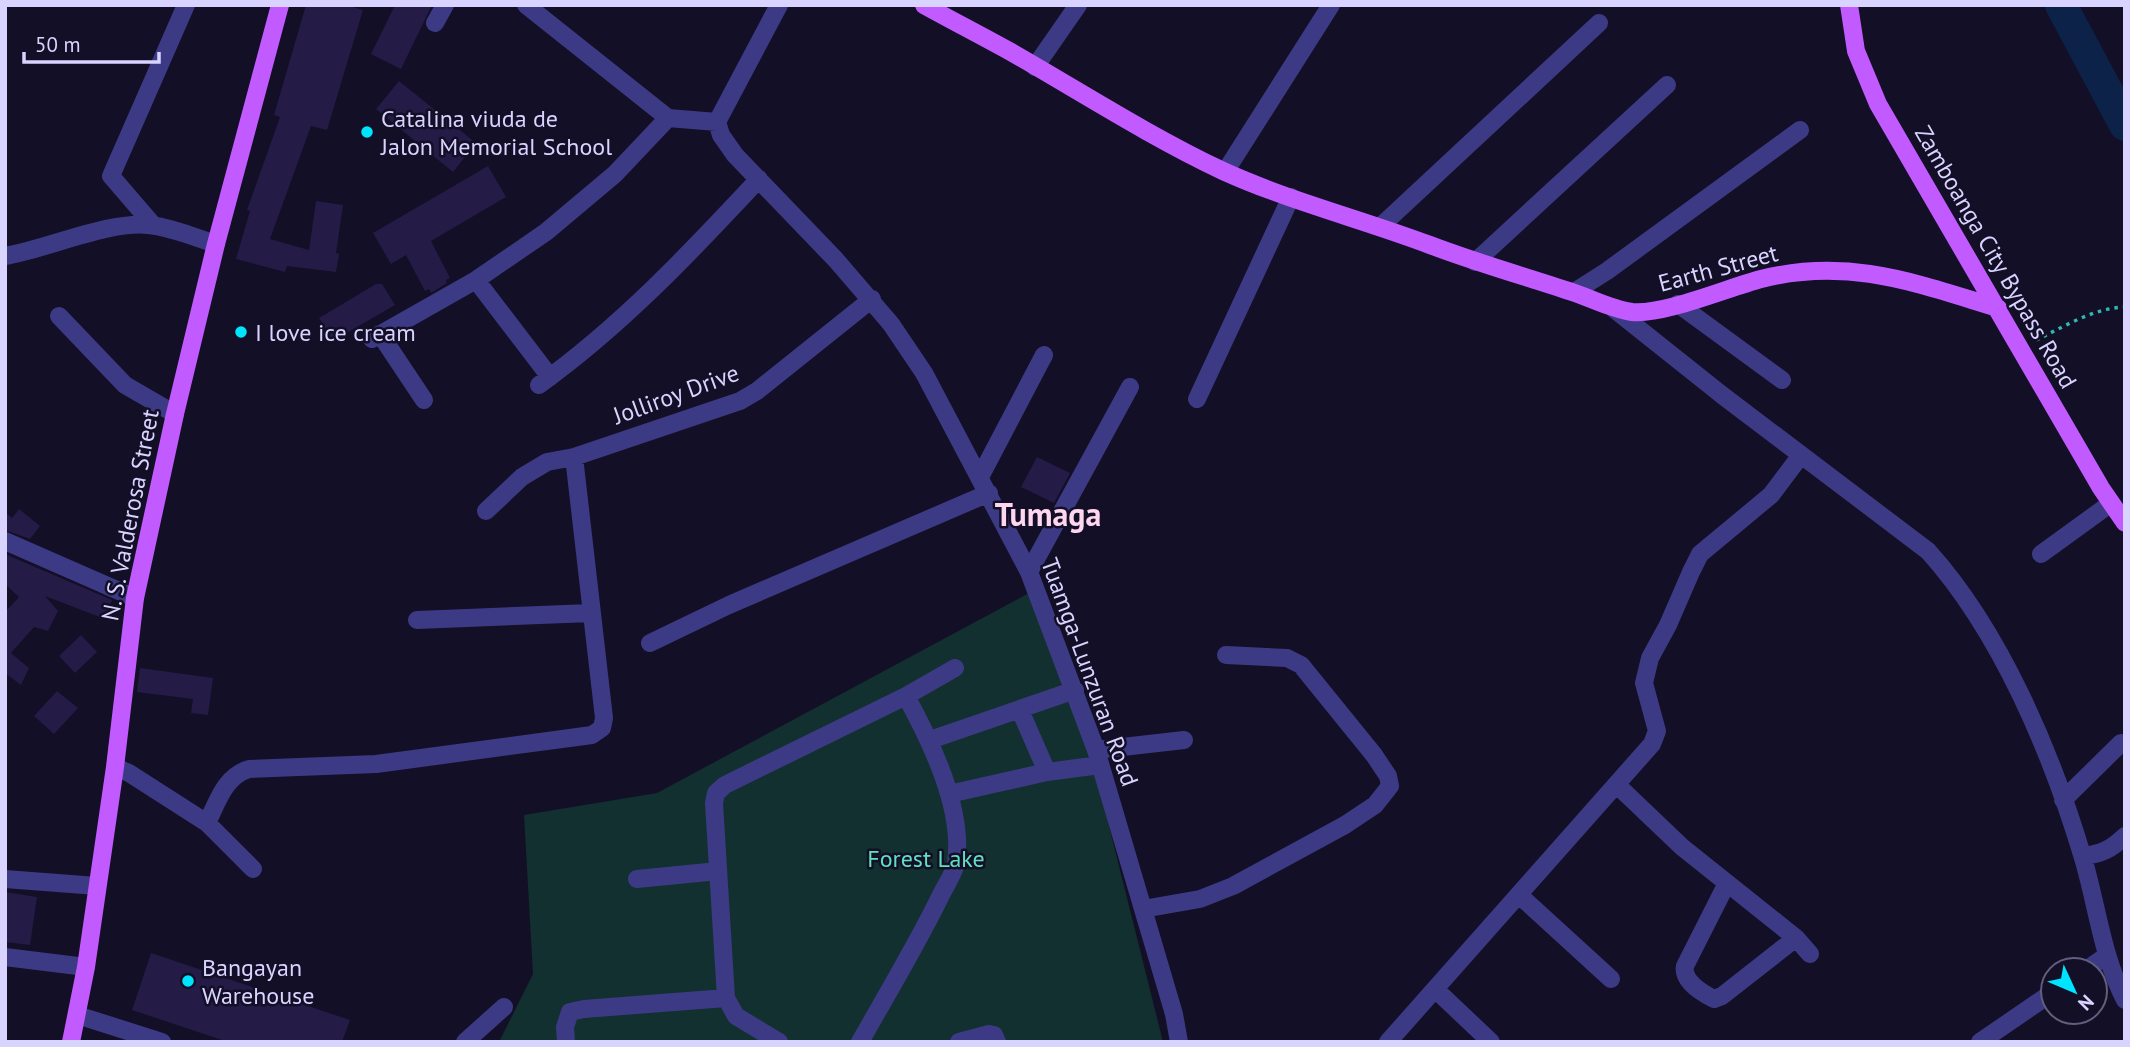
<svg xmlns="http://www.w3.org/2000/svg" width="2130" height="1047" viewBox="0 0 2130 1047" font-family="'PT Sans',sans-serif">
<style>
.green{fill:#12302f}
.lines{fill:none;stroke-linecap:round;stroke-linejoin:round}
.river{stroke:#0c2248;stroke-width:32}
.building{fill:#241b47}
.path{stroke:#2fb8b0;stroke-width:3.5;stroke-dasharray:3.5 5;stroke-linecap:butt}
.minor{stroke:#3d3a85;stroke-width:18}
.major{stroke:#c25bff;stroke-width:18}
.poi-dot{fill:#00e5ff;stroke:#130f26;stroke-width:2.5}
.labels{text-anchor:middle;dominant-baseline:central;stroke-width:5;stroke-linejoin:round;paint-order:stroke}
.poi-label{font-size:24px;fill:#d9d4ff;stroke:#130f26;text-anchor:start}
.street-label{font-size:24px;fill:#d9d4ff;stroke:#130f26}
.park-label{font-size:24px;fill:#5fe0c0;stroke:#130f26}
.district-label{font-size:32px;font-weight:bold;fill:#ffd6f0;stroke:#130f26}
</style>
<rect width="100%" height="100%" fill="#130f26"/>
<!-- green -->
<path class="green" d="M1031 592 1095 770 1163 1042H499L533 974 524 815 657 793Z"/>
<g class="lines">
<!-- river -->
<path class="river" d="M2061 5 2125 125"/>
</g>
<!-- building -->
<path class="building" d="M306 5H346L363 10 327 130 311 126 270 239 309 250 316 201 343 205 336 253 339 254 336 272 287 266 285 272 236 259 250 211 247 210 280 117 274 115Z
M395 5H432L401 69 371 54Z
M399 81 476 143 453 172 376 109Z
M488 166 506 197 431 241 450 278 446 280 447 283 431 293 429 289 425 291 406 255 391 264 373 233Z
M376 284H382L395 305 333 341 319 318Z
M1037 457 1070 473 1054 503 1021 487Z
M19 509 40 526 30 539 5 530V512L12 518Z
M5 554 112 600 105 619 45 596 58 611 48 631 34 627 11 653 29 668 21 685 5 673V612L19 597 5 584Z
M81 635 97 652 75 673 59 656Z
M140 668 213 678 208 715 191 713 193 699 137 692Z
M57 691 78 708 54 734 34 716Z
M5 892 37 897 30 945 5 942Z
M151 953 350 1020 342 1042H228L132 1010Z"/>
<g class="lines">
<!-- path -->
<path class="path" d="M2036 340C2064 327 2093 308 2125 307"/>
<!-- minor -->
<path class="minor" d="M526 5 668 118 717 122
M779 5 717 122 721 135 735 155 836 260 891 324 924 373 1029 572 1096 750 1174 1014 1179 1042
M435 23 445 5
M1035 67 1078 5
M1225 172 1331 5
M154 226 111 176 186 5
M1381 226 1599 23
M5 256C47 249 108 221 148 225 171 227 194 237 216 244
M1475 262 1667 85
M476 280 550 377
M1574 292 1607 271 1800 130
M1678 304 1782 380
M1614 309 1722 395 1928 551C2001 632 2052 754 2083 858 2097 905 2102 956 2125 1000
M59 316 125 385 175 414
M380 334 424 400
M372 339 476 280 546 232 615 174 668 118
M539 385C621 326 690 253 759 179
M1197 399 1291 197
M980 477 1044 355
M486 511 522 477 547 462 574 457 740 401 757 391 872 299
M5 541 135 598
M2041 554 2110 504
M1029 572 1130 387
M417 620 591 613
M650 643 729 605 989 493
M1020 710 1047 772
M930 740 1075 690
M1096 750 1184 740
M115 767 129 773 207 823 253 869
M1617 785 1682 847 1796 938 1810 954
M949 794 1047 772 1100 765
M2063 800 2121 743
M207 823C218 801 224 777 249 769L376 764 592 735 602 728 604 718 574 457
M2083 856C2102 854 2111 849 2125 836
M5 879 97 886
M637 879 718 871
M1727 883 1685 966C1682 981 1702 993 1714 999L1722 996 1796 938
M1519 895 1611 979
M1143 909 1200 899 1233 886 1345 825 1375 805 1390 786 1388 776 1374 755 1301 665 1287 658 1226 655
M5 957 86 967
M2086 970 2106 956
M1435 989 1491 1042
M77 1015 162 1042
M465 1042 504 1007
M566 1042 565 1027 570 1012 584 1009 726 998
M779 1042 736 1016 726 998 714 803 716 793 725 785 906 696 955 668
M860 1042C887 994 916 946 940 897 945 886 954 874 956 863 964 809 931 742 906 696
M959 1042 989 1034 994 1035 997 1042
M1388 1042 1652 744 1657 731 1644 683 1650 658 1668 625 1691 572 1700 554 1771 495 1801 455
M1980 1042 2053 992"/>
<!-- major -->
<path class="major" d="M924 5C953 21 982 36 1011 52 1081 92 1149 136 1223 171 1289 201 1361 219 1430 245 1477 263 1524 276 1572 292 1593 299 1611 309 1632 312 1664 315 1727 288 1761 279 1849 257 1915 283 1998 308
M1849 5 1856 51 1878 104 2101 488 2125 523
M71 1042 86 967 115 767 135 598 175 414 216 244 280 5"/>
</g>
<!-- markers -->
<g class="poi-dot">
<circle cx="367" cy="132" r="7"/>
<circle cx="241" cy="332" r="7"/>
<circle cx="188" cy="981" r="7"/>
</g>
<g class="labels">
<!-- poi labels -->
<g class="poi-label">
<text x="381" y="118">Catalina viuda de<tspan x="381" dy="28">Jalon Memorial School</tspan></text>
<text x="255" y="332">I love ice cream</text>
<text x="202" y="967">Bangayan<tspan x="202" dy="28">Warehouse</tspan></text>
</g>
<!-- street labels -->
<g class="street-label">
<text transform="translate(1996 257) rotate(60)">Zamboanga City Bypass Road</text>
<text transform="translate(1718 268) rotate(-15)">Earth Street</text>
<text transform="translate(676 394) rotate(-20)">Jolliroy Drive</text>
<text transform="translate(130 515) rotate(-79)">N. S. Valderosa Street</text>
<text transform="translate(1090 672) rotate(70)">Tuamga-Lunzuran Road</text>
</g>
<!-- park labels -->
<g class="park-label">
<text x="926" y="858">Forest Lake</text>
</g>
<!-- district labels -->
<g class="district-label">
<text x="1048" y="514">Tumaga</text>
</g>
</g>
<!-- border -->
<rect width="2130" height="1047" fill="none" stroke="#d9d4ff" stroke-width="14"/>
<!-- north arrow -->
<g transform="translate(2074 991) rotate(134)"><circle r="33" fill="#130f26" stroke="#625e7d" stroke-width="2"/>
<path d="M0-5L12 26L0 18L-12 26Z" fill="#00e5ff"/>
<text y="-10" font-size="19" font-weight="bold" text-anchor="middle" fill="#d9d4ff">N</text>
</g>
<!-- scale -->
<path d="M24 52v10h135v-10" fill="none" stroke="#d9d4ff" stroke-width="3.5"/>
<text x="35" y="52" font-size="21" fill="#d9d4ff" stroke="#130f26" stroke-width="5" paint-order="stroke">50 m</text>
</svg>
